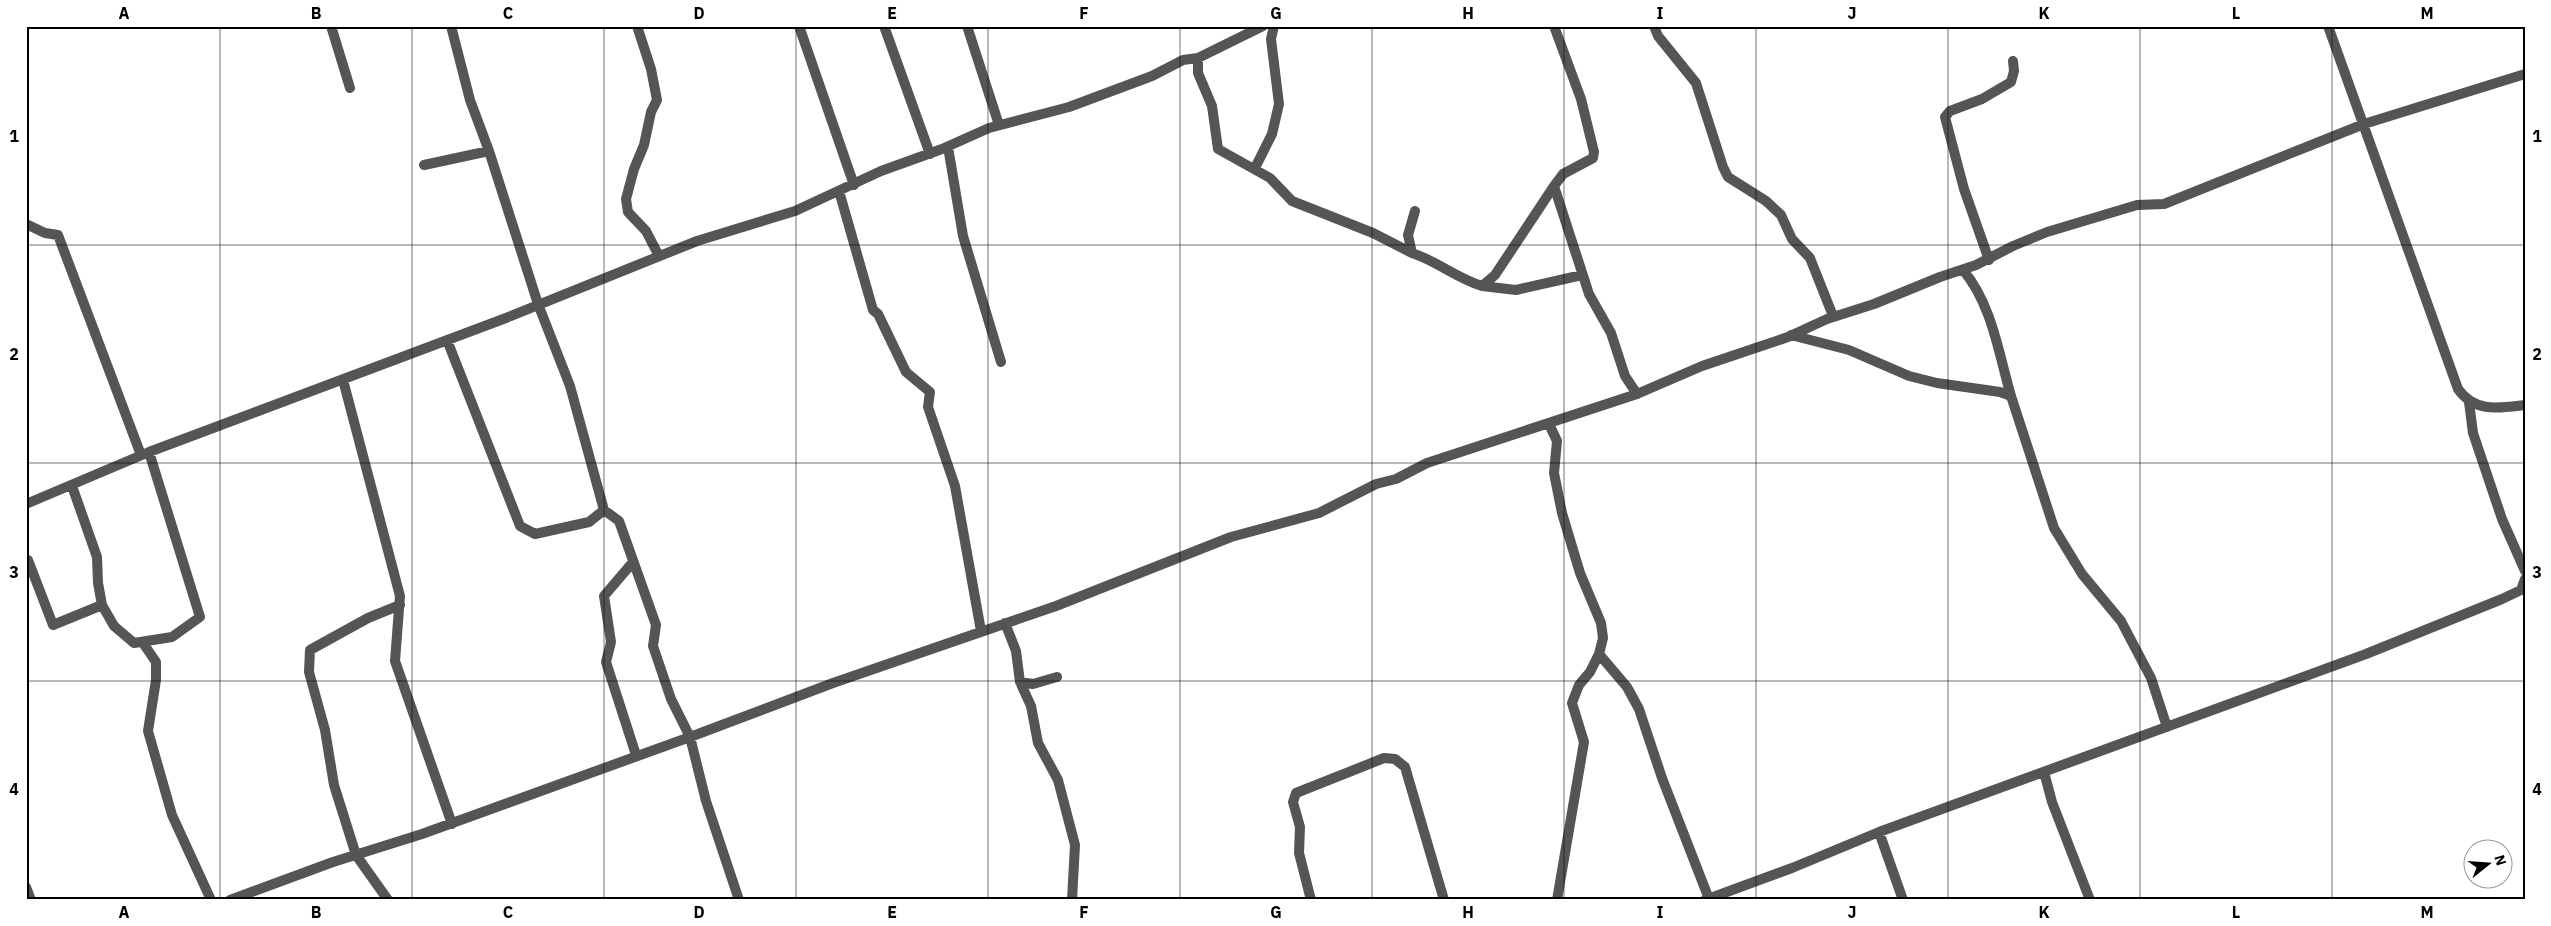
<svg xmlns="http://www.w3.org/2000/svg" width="2551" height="926" viewBox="0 0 2551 926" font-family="'IBM Plex Sans',sans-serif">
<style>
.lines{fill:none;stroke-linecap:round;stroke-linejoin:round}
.minor{stroke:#555;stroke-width:10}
.grid{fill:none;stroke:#000;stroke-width:1;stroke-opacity:0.55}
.neatline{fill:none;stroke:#000;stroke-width:2}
.grid-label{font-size:16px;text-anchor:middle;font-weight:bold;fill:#000}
</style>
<rect width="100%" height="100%" fill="#fff"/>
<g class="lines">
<!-- minor -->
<path class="minor" d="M331 26 350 88
M451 26 470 100 489 151 538 304 570 386 604 510 619 521 656 625 653 646 671 699 690 737 833 683 1056 606 1231 537 1319 513 1376 484 1396 479 1427 463 1637 394 1702 366 1788 337 1827 319 1874 304 1940 277 1976 265 2013 246 2047 232 2137 205 2164 204 2364 124 2525 74
M637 26 651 69 657 100 651 112 644 145 634 169 626 199 628 212 646 231 659 256
M799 26 854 185
M884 26 930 154
M967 26 999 125
M1554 26 1581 99 1594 152 1593 158 1563 174 1554 186 1589 294 1611 333 1625 376 1637 394
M1654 26 1658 36 1696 83 1723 167 1728 177 1766 201 1781 215 1792 239 1810 258 1833 316
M2328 26 2458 389C2475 413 2499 408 2525 405
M1198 58V73L1212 106 1218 149 1270 178 1292 201 1373 233 1412 253
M948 147 963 236 1001 362
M424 165 489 151
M1255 168 1272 134 1279 104 1271 39 1274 26
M839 191 873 310 878 314 906 372 930 392 928 407 955 486 981 631
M1415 211 1408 235 1412 253C1437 261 1456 278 1482 286L1495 275 1554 186
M26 224 45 233 58 235 141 455
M1989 260 1964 189 1945 117 1950 111 1982 99 2011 82 2014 71 2013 61
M1963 270C1992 304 1999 355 2011 396
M1482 286 1516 290 1582 275
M1791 335 1849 350 1909 376 1937 383 2000 392 2011 396 2054 528 2082 574 2121 621 2151 678 2167 727
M447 340 520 526 535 534 589 522 604 510
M343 380 400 596 395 661 452 824
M2469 402 2473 433 2502 519 2525 571
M1549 424 1557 441 1554 473 1562 513 1580 573 1601 623 1603 638 1599 654 1590 672 1579 685 1572 703 1584 742 1557 900
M72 486 97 557 98 583 102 605 114 626 134 643 172 637 200 617 149 452
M26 504 149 452 506 318 697 241 795 211 881 171 942 149 989 128 1069 107 1152 76 1183 60 1198 58 1263 26
M28 560 53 625 102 605
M633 562 604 596 611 642 606 662 636 755
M1005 623 1016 651 1020 682 1033 684 1057 677
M143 643 156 662V680L148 731 172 815 211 900
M1599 654 1627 687 1639 709 1662 778 1709 899
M1020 682 1031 706 1038 743 1058 780 1075 845 1072 900
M2044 772 2052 802 2090 900
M1879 832 1903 900
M26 887 31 900
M230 900 333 862 422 834 690 737 706 801 739 900
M388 900 356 855 334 785 325 730 309 672 310 650 368 618 400 605
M1311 900 1299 853 1300 827 1293 802 1296 793 1384 758 1395 759 1405 767 1444 900
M1705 900 1792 868 1879 832 2366 654 2502 599 2521 590 2525 579"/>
</g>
<!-- grid -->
<path class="grid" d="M220 26V900M412 26V900M604 26V900M796 26V900M988 26V900M1180 26V900M1372 26V900M1564 26V900M1756 26V900M1948 26V900M2140 26V900M2332 26V900M26 245H2525M26 463H2525M26 681H2525"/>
<!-- border -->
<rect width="2551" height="926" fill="none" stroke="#ffffff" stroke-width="55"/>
<!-- north arrow -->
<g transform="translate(2488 864) rotate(73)"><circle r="24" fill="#ffffff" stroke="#999999"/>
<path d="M0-4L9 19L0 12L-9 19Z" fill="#000000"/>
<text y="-8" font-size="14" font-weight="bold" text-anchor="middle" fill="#000000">N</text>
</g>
<rect x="28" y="28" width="2496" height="870" class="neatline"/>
<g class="grid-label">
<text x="124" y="19">A</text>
<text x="316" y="19">B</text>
<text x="508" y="19">C</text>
<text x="699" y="19">D</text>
<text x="892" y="19">E</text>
<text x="1084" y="19">F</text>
<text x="1276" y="19">G</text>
<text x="1468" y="19">H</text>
<text x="1660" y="19">I</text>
<text x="1852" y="19">J</text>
<text x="2044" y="19">K</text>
<text x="2236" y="19">L</text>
<text x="2427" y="19">M</text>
<text x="14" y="142">1</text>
<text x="2537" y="142">1</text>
<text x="14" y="360">2</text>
<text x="2537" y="360">2</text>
<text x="14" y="578">3</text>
<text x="2537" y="578">3</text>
<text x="14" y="795">4</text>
<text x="2537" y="795">4</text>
<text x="124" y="918">A</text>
<text x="316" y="918">B</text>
<text x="508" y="918">C</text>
<text x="699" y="918">D</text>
<text x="892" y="918">E</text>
<text x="1084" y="918">F</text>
<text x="1276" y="918">G</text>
<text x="1468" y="918">H</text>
<text x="1660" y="918">I</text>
<text x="1852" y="918">J</text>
<text x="2044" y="918">K</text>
<text x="2236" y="918">L</text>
<text x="2427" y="918">M</text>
</g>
</svg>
